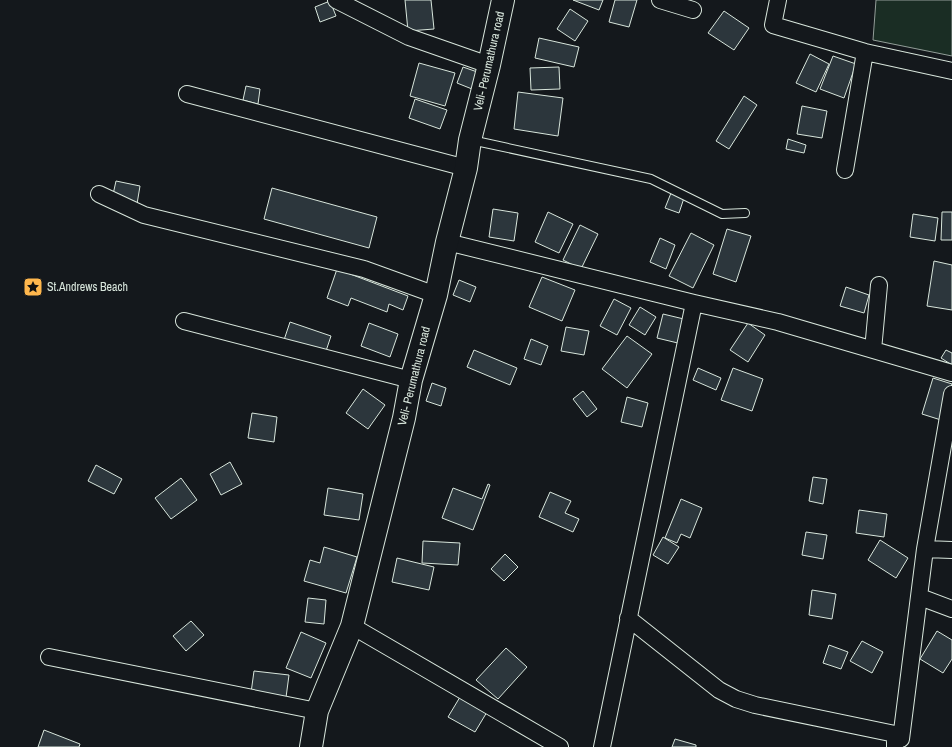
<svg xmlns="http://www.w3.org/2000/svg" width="952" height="747" viewBox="0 0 952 747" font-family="'Archivo Narrow',sans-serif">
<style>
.green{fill:#1a2d24;stroke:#939e99}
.building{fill:#2c363c;stroke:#d8e6dc}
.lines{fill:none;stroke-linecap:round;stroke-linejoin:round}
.lane-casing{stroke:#d8e6dc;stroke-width:10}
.street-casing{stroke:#d8e6dc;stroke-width:18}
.secondary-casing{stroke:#d8e6dc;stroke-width:24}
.lane{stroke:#14181c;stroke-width:8}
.street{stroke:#14181c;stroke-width:16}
.secondary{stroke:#14181c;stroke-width:22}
.labels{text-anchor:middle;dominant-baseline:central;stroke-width:3;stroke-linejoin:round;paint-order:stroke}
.street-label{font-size:12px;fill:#d8e6dc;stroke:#14181c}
.poi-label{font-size:12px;fill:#d8e6dc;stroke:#14181c;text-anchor:start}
</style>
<rect width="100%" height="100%" fill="#14181c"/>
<!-- green -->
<path class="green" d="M876 0H952V56L873 40Z"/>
<!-- building -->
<path class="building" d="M405 0H431L434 29 408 31Z
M573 0H603L599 10Z
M615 0H637L629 27 609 22Z
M330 1 336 16 320 22 315 7Z
M570 9 588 21 575 41 557 29Z
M724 11 749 28 734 50 708 33Z
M539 38 579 47 574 67 535 58Z
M810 54 829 64 816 92 796 83Z
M833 56 856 64 844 98 820 89Z
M419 63 455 73 445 106 410 96Z
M463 67 483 74 477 91 457 83Z
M559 67 560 89 531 90 530 68Z
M246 86 260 89 258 104 243 100Z
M518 92 563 98 558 136 514 129Z
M744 96 757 105 729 149 716 141Z
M415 99 447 110 440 129 409 118Z
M802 106 827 111 822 138 797 134Z
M788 139 806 145 804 153 786 149Z
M116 181 140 186 137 204 112 199Z
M272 188 377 217 369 248 264 219Z
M671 193 684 198 679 213 665 208Z
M493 209 518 213 514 241 489 237Z
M548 212 573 224 559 253 535 242Z
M942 212H952V240H941Z
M913 214 938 218 935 241 910 237Z
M580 225 598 234 581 269 563 260Z
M727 229 751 236 736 282 713 274Z
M691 233 714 245 693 288 669 276Z
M660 238 675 245 666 269 650 262Z
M934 261 952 265V310L927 306Z
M337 269 408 296 403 310 389 304 387 312 351 298 348 306 327 298Z
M542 277 575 290 562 321 529 307Z
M459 280 476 287 470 302 453 295Z
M846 287 869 295 864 313 840 306Z
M614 299 631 308 617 335 600 326Z
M640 307 656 317 645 335 629 325Z
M663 314 688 320 682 344 657 338Z
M290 322 331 336 325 354 284 340Z
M369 323 398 334 390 357 361 346Z
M748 323 765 335 748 362 730 350Z
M566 327 589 331 584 355 561 351Z
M627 336 652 354 627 388 602 369Z
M531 339 548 346 541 365 524 359Z
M474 350 517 368 510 385 467 367Z
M946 350 952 353V365L941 358Z
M698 368 721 378 716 390 693 380Z
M733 368 763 379 752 411 721 400Z
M933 378 952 384 941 420 922 414Z
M432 383 446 388 441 406 426 401Z
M363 389 385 405 368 429 346 413Z
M583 391 597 409 587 417 573 399Z
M627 397 648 403 642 427 621 422Z
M252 413 277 417 274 442 248 438Z
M230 462 242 484 221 495 210 474Z
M96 465 122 479 114 494 88 481Z
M813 477 827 479 823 504 809 501Z
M181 478 197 500 171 519 155 498Z
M488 484 490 485 473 530 442 518 453 488 482 499Z
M328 488 363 494 359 520 324 515Z
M550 492 571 501 565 513 579 519 573 532 539 517Z
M681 499 702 508 690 538 681 534 677 543 665 538Z
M859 510 887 514 884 537 856 533Z
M806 532 827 535 823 559 802 555Z
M663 537 679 547 668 564 653 555Z
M880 540 908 558 896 578 868 560Z
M423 541 460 543 458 565 422 563Z
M324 547 357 557 346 593 304 581 310 560 320 563Z
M505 554 518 567 504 581 491 569Z
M397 558 434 567 429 590 392 582Z
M812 590 836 594 832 619 809 615Z
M308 598 326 600 324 624 305 622Z
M191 621 204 635 186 651 173 636Z
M937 631 952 640V659L943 673 920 659Z
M301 632 326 643 311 678 286 668Z
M862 641 883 652 872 673 850 661Z
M829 645 848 652 841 669 823 663Z
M506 648 527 667 498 699 476 680Z
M254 671 289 675 285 705 250 700Z
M460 697 487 712 475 732 448 717Z
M44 730 80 744 79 747H38Z
M675 739 696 745V747H672Z"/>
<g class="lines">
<defs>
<path id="lane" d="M471 140 651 179 722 214 745 213"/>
<path id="street" d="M336 0 409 37 489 65
M660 0 693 10
M778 0 773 25 865 52 952 71
M187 94 466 168
M845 170 865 52
M99 194 144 215 364 269 436 295
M447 242 694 303 778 322 952 373
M184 321 411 380
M873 350 879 285
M925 549 952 550
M920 597 952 609
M628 618 719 690 736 699 755 705 895 734
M352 626 560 747
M49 657 317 711
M602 747 694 303
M895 747V734L901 739 925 549 952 394"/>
<path id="secondary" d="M311 747 317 711 352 626 404 418 411 380 436 295 447 242 466 168 470 140 489 65 503 0"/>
</defs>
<!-- lane casing -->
<use href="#lane" class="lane-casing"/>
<!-- street casing -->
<use href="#street" class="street-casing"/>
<!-- secondary casing -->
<use href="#secondary" class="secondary-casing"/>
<!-- lane -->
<use href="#lane" class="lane"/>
<!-- street -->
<use href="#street" class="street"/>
<!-- secondary -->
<use href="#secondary" class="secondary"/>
</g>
<!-- icons -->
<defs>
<symbol id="sight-square" viewBox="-11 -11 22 22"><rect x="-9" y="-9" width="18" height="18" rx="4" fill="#ffb74d" stroke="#14181c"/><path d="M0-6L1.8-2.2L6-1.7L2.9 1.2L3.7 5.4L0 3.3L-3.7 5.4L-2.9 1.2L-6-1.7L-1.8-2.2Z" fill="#111"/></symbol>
</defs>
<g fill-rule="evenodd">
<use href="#sight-square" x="22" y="276" width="22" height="22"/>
</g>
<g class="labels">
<!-- street labels -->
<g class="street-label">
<text transform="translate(489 61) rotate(-77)">Veli- Perumathura road</text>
<text transform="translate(414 376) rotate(-76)">Veli- Perumathura road</text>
</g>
<!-- poi labels -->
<g class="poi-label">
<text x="47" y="287">St.Andrews Beach</text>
</g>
</g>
</svg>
